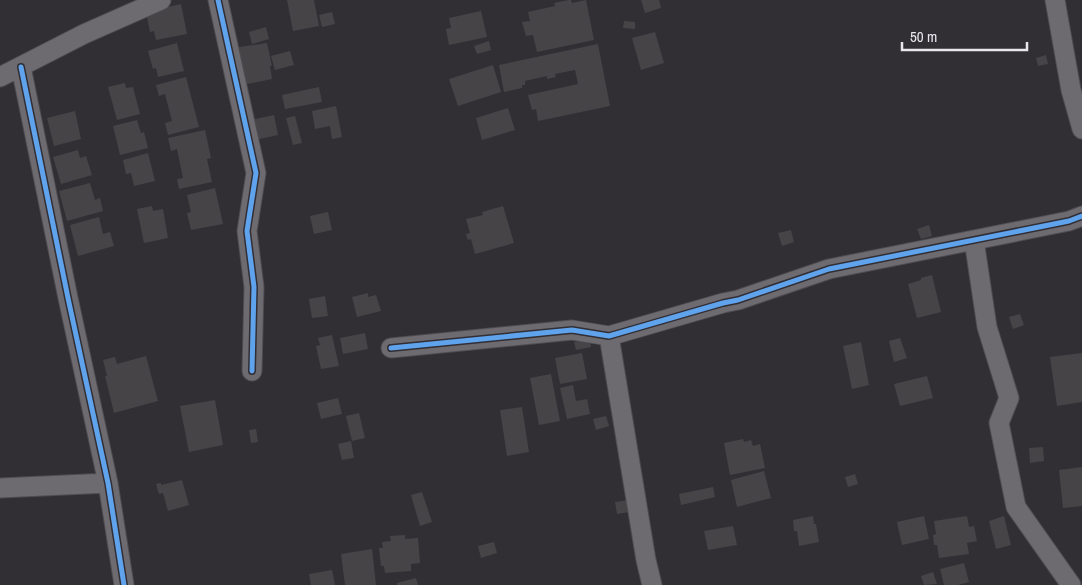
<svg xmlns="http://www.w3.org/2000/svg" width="1082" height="585" viewBox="0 0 1082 585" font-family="'Archivo Narrow',sans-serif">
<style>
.building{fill:#464447}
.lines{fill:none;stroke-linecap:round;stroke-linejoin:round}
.minor-casing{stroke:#4f4d52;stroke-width:21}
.minor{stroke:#6d6b6f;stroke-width:19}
.cycleway-casing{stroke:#312e35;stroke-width:8}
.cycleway{stroke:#60a3ed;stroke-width:5}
</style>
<rect width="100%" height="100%" fill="#312f34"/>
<!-- building -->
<path class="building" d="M287 0H314L319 26 293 31Z
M569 0H571L572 3 586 0 594 40 537 52 533 35 526 36 522 22 530 21 528 12 555 6 554 3Z
M641 0H659L661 8 645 13Z
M181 4 187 34 156 40 154 31 150 32 146 12Z
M481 11 487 37 449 45 446 29 451 28 449 18Z
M332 12 335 24 322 27 319 15Z
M624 21 635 22V29L623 28Z
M266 27 269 39 252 44 249 32Z
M655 32 664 63 641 70 632 38Z
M489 41 491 50 477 54 474 46Z
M177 43 184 71 158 77 156 68 153 69 148 51Z
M267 43 272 66H270L272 79 243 85 233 48Z
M598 44 610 106 538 121 536 109 532 110 528 95 578 84 575 70 555 74 556 77 547 79V76L525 81V85H522V88L504 92 499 65Z
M290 51 294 65 275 70 271 56Z
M1046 55 1048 64 1038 66 1036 58Z
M493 65 501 92 458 106 449 79Z
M186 77 199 127 168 135 165 123 172 121 165 94 159 96 156 85Z
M125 83 126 88 133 87 140 114 117 120 108 87Z
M319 87 322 102 285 109 282 95Z
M336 106 342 137 332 139 330 126 315 129 312 111Z
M508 108 515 130 482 140 476 118Z
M75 111 81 139 54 146 47 118Z
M274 115 278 135 255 140 250 120Z
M295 116 302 143 293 145 286 118Z
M137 120 141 133 144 132 148 148 120 155 113 126Z
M205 130 211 158 207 159 212 182 179 189 177 179 183 178 177 149 171 151 168 138Z
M78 150 80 158 86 156 92 175 61 184 53 157Z
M148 153 155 181 134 186 131 173 126 174 123 160Z
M90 183 95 200 100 198 103 211 67 221 59 191Z
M215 188 223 224 191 230 187 213 191 212 187 195Z
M152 206 153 211 163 209 168 238 144 243 137 209Z
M503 206 514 243 475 254 471 239 468 240 466 234 470 233 466 219 483 215 482 212Z
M328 212 332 230 314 234 310 216Z
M99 217 103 234 110 232 114 246 78 256 70 225Z
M929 225 932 236 921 239 917 229Z
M791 230 794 242 782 246 778 233Z
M932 275 941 312 917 318 908 284 921 280V278Z
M368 293V297L376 295 381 311 357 317 352 297Z
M325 296 328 316 312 318 309 299Z
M1020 314 1024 325 1013 329 1009 317Z
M365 333 368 349 343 354 340 338Z
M332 335 339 366 321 369 316 346 320 345 318 338Z
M900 338 907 358 894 362 889 341Z
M590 339 591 347 576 350 574 342Z
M861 342 869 385 852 389 843 346Z
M582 353 587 379 560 384 555 358Z
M1082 353V402L1057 406 1050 357Z
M146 356 158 401 114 413 105 376H107L103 360 115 357 117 364Z
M551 374 560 421 539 425 530 378Z
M927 376 933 398 900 406 894 384Z
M573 385 576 401 587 399 590 414 567 419 560 388Z
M338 398 342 414 321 419 317 403Z
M215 400 223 445 189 452 180 406Z
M522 407 529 452 507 456 500 410Z
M359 413 365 438 352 441 346 416Z
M606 416 609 426 596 430 593 419Z
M256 429 258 442 251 443 249 430Z
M743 439 744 442 751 440 753 446 760 444 765 468 730 475 724 443Z
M351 441 354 458 342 460 338 444Z
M1043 447 1044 461 1030 463 1029 448Z
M1082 467V506L1063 508 1059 470Z
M764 471 771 498 737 507 731 480Z
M855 474 858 484 848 487 845 477Z
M182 480 189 505 168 511 163 493 159 494 156 484 161 483V485Z
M713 487 715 497 681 505 679 494Z
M422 492 432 522 420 526 411 495Z
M628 500 629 512 617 514 615 502Z
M813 516 814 524H816L819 542 799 546 797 531H794L793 520Z
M924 516 929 539 902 545 897 522Z
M967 516 969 527 974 526 977 541 967 543 969 554 939 558 937 545H934L933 535 936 534 934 521Z
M1004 516 1011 545 996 549 989 521Z
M733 526 737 545 708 550 704 531Z
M405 535V539L418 538 420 563 411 564V571L385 573 384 566H381L379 548H383L382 542 391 541 390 536Z
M494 542 497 553 481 558 478 546Z
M372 549 376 585H345L341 554Z
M964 563 969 582 958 585H944L940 569Z
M332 570 335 585H311L309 574Z
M933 572 937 584 924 585 921 576Z
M416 578 418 585H397V583Z"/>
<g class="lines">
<defs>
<path id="minor" d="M218 0 256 173 247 231 254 287 252 371
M1055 0 1071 90 1082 129
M21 67 68 298 108 483 124 585
M0 77 84 34 161 0
M974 240 987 327 1009 398 999 423 1016 507 1071 585
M609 336 646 560 652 585
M391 348 572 330 609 336 723 303 738 300 829 269 1069 221 1082 216
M0 488 108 483"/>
</defs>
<!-- minor casing -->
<use href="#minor" class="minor-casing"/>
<!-- minor -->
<use href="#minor" class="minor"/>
<defs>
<path id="cycleway" d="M218 0 256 173 247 231 254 287 252 371
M21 67 68 298 108 483 124 585
M391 348 572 330 609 336 723 303 738 300 829 269 1069 221 1082 216"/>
</defs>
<!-- cycleway casing -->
<use href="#cycleway" class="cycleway-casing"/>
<!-- cycleway -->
<use href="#cycleway" class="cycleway"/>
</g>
<!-- scale -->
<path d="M902 42v8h125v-8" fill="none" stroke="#e9e7ec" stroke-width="2.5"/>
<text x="910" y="42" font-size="15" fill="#e9e7ec" stroke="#312e35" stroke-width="4" paint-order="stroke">50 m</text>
</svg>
